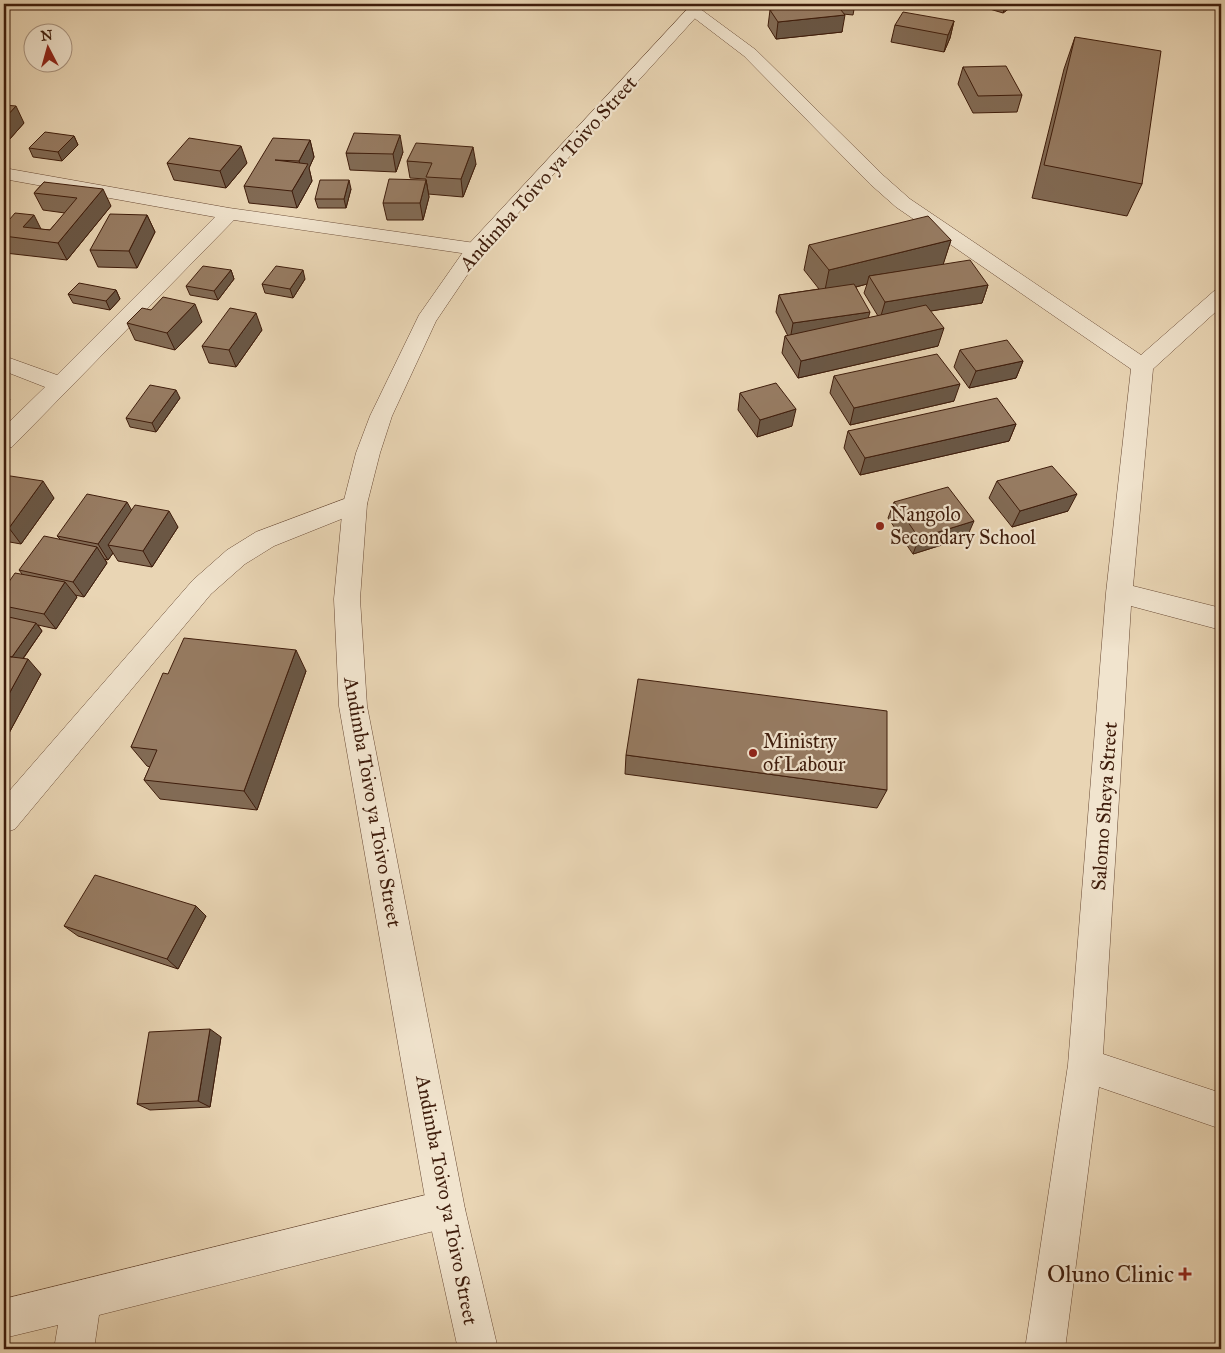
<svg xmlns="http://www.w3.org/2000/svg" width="1225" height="1353" viewBox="0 0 1225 1353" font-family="'IM FELL Great Primer',serif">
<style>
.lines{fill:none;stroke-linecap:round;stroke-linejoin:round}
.minor-casing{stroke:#694a35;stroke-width:1}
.tertiary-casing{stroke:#694a35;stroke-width:1}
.minor{fill:#f1e4ce;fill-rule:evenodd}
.tertiary{fill:#f1e4ce;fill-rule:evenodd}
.wall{fill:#826b55;stroke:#3e1c0b;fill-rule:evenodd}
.shaded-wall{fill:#6a5745;stroke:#3e1c0b}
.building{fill:#977c63;stroke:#3e1c0b}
.poi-dot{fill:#8f2418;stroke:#f1e4ce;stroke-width:2}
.labels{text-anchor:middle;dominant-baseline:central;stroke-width:4.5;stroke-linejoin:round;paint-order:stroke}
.street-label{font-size:20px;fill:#3e1c0b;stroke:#f1e4ce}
.poi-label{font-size:20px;fill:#3e1c0b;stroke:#f1e4ce;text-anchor:start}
.near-poi-label{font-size:24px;fill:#3e1c0b;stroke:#f1e4ce;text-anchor:end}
</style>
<rect width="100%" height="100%" fill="#e9d5b4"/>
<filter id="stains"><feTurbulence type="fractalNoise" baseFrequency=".004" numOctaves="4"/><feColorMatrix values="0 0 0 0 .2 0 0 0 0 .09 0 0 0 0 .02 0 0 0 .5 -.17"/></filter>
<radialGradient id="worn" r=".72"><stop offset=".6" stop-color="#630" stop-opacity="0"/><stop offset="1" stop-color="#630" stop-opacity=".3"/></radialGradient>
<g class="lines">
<defs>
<path id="minor" d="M694 6 699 8 756 50 884 176 910 199 1141 355 1214 291 1221 290V307L1153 369 1133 586 1221 608V630L1131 606 1103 1054 1221 1093V1129L1099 1087 1065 1349H1025L1068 1065 1106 593 1131 369 896 207 870 184 744 56 689 14 686 11 689 8Z
M4 168 229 208 475 243 482 245 485 249 482 253 475 255 234 220 12 447 4 449V427L45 387 4 371V356L57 375 215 217 4 179Z
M355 495 364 498 367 504 364 510 274 546 245 564 211 594 15 829 4 833V797L193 580 227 550 256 532Z
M446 1190 459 1196 465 1209 459 1222 446 1228 99 1315 94 1349H54L58 1325 4 1338V1299Z"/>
<path id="tertiary" d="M692 4H708L482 253 436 321 392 416 380 453 367 504 360 599 367 706 465 1209 498 1349H458L427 1209 339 706 334 599 343 504 356 453 370 416 419 315 468 245Z"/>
</defs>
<!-- minor casing -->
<use href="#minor" class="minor-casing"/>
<!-- tertiary casing -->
<use href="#tertiary" class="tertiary-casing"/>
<!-- minor -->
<use href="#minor" class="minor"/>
<!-- tertiary -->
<use href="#tertiary" class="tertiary"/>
</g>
<!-- wall -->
<path class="wall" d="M827 4H855L853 15 843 14 842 32 776 39 768 26 770 10Z
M973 4H1015L1003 13Z
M954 21 950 38 944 52 891 42 895 25Z
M1075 37 1142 184 1127 216 1032 198 1064 69Z
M963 67 1022 95 1017 112 973 113 958 84Z
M4 105 24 123 9 140 4 139Z
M74 136 78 145 62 161 33 157 29 148Z
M310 140 314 157 309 168 312 181 297 208 249 203 244 186Z
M403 152 396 172 350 170 346 153Z
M407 161 476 164 463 197 428 194 426 179 410 178Z
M167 163H247L226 188 174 180Z
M426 180 429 197 423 220H387L383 203Z
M44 182 111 206 67 260 5 253 4 250V226L50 230 65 213 43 210 34 193Z
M351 189 346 208H318L315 199Z
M147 215 155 232 137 268 98 267 90 250Z
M951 240 943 264 988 285 982 303 930 311 938 346 798 378 782 353 785 336H788L776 312 779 295 819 289 804 270 809 245ZM867 284 864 293 878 316 868 318 856 287Z
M231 270 234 279 218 300 190 295 186 286Z
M305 279 293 298 265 293 262 284Z
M116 290 120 299 110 310 73 303 68 294Z
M151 310 202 322 175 350 135 340 127 323Z
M262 330 236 367 209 363 202 346Z
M960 350 1023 361 1016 378 969 388 954 367Z
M834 376 954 401 850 425 830 393Z
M740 393 792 426 757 437 738 410Z
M180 398 156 432 130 427 126 418Z
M1016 424 1009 441 860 475 844 448 848 431Z
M4 475 54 498 21 544 4 541Z
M997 481 1068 511 1012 527 989 498Z
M894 502 967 537 913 554 888 518Z
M131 510 178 527 152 567 118 561 113 553 108 560 105 559 107 563 84 597 75 595 77 597 56 629 38 625 42 631 23 659 41 674 9 733 4 732V589L22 574 19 570 60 539 57 536Z
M306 671 257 810 160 799 144 780 150 767 147 766 131 747 168 674Z
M626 755 887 790 877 808 625 774Z
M196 906 206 916 178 969 78 936 64 926Z
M221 1037 210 1107 150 1110 137 1104Z"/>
<!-- shaded-wall -->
<path class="shaded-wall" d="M1006 4H1015L1003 13Z
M845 15 842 32 776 39 778 22Z
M954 21 950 38 944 52 948 35Z
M16 106 24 123 9 140 4 129V119Z
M400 135 403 152 396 172 393 154Z
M74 136 78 145 62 161 58 152Z
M310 140 314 157 309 168 312 181 297 208 292 191 303 173 299 161Z
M241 146 247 163 226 188 220 171Z
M473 147 476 164 463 197 461 179Z
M349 180 351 189 346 208 344 199Z
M426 180 429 197 423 220 420 203Z
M103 189 111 206 67 260 58 243Z
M34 215 43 233 23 227Z
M147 215 155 232 137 268 129 251Z
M951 240 943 265 869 276 867 284 824 295 829 270Z
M231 270 234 279 218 300 214 291Z
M303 270 305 279 293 298 290 289Z
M988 285 982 303 880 319 885 302Z
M116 290 120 299 110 310 106 301Z
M195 304 202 322 175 350 167 333Z
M870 312 865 329 790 340 793 323Z
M256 313 262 330 236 367 229 350Z
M944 328 938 346 798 378 801 361Z
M1023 361 1016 378 969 388 976 371Z
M960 384 954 401 850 425 854 408Z
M176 390 180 398 156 432 152 423Z
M4 391 10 400 4 406Z
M796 409 792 426 757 437 760 420Z
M1016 424 1009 441 860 475 865 458Z
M43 481 54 498 21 544 9 528Z
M1077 494 1068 511 1012 527 1020 511Z
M127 502 136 518 108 545 113 553 108 560 98 544Z
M169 511 178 527 152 567 143 551Z
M974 521 967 537 913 554 919 538Z
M97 547 107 563 84 597 73 582Z
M65 582 77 597 56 629 44 614Z
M36 623 42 631 19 664 12 657Z
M296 650 306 671 257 810 244 791Z
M28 659 41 674 9 733 4 728V703Z
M196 906 206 916 178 969 167 959Z
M210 1029 221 1037 210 1107 198 1101Z"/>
<!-- building -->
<path class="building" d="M827 4H836L845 15 778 22 770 10Z
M903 12 954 21 948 35 895 25Z
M1075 37 1161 51 1142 184 1044 165Z
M1006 66 1022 95 978 96 963 67Z
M4 105 16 106 4 119Z
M45 132 74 136 58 152 29 148Z
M354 133 400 135 393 154 346 153Z
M189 138 241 146 220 171 167 163Z
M273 138 310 140 299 161 275 160 308 164 292 191 244 186Z
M416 143 473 147 461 179 426 177 432 163 407 161Z
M389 179 426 180 420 203H383Z
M320 180H349L344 199H315Z
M44 182 103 189 58 243 4 236V226L15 213 34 215 23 227 50 230 77 198 34 193Z
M110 214 147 215 129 251 90 250Z
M928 216 951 240 829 270 809 245Z
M970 260 988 285 885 302 869 276Z
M203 266 231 270 214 291 186 286Z
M276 266 303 270 290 289 262 284Z
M79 283 116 290 106 301 68 294Z
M854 284 870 312 793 323 779 295Z
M163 297 195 304 167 333 127 323 142 308 151 310Z
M926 305 944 328 801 361 785 336Z
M230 308 256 313 229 350 202 346Z
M1007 340 1023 361 976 371 960 350Z
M937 354 960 384 854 408 834 376Z
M776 383 796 409 760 420 740 393Z
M150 385 176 390 152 423 126 418Z
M997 398 1016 424 865 458 848 431Z
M1052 466 1077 494 1020 511 997 481Z
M4 475 43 481 9 528H4Z
M948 487 974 521 919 538 894 502Z
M87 494 127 502 98 544 57 536Z
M135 505 169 511 143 551 108 545Z
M44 536 97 547 73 582 19 570Z
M15 573 65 582 44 614 4 606V589Z
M4 616 36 623 12 657 4 655Z
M184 638 296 650 244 791 144 780 157 750 131 747 163 673 168 674Z
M4 656 28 659 4 703Z
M638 679 887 711V790L626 755Z
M95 875 196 906 167 959 64 926Z
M210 1029 198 1101 137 1104 149 1032Z"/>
<!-- markers -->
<g class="poi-dot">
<circle cx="880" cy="526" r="5"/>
<circle cx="753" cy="753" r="5"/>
<path d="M1182.5 1266.5h5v5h5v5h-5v5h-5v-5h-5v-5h5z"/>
</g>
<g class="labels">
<!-- street labels -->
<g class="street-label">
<text transform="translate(548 173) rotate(-48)">Andimba Toivo ya Toivo Street</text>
<text transform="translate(373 802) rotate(80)">Andimba Toivo ya Toivo Street</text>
<text transform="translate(1104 806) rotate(-86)">Salomo Sheya Street</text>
<text transform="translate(447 1200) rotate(79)">Andimba Toivo ya Toivo Street</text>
</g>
<!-- poi labels -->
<g class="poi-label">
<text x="890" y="514">Nangolo<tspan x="890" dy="23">Secondary School</tspan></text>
<text x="763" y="741">Ministry<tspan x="763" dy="23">of Labour</tspan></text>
</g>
<!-- near-poi labels -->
<g class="near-poi-label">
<text x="1174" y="1274">Oluno Clinic</text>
</g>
</g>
<!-- margin -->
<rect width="1225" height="1353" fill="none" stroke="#e9d5b4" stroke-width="20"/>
<rect x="5" y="5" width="1215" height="1343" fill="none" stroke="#3e1c0b" stroke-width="2.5"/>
<rect x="10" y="10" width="1205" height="1333" fill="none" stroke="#3e1c0b"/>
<!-- north arrow -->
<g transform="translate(48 48) rotate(354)"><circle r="24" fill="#f1e4ce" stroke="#a99480"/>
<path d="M0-4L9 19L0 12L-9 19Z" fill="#8f2418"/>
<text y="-8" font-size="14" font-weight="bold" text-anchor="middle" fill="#3e1c0b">N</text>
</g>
<rect width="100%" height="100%" filter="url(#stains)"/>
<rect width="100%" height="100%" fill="url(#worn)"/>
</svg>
